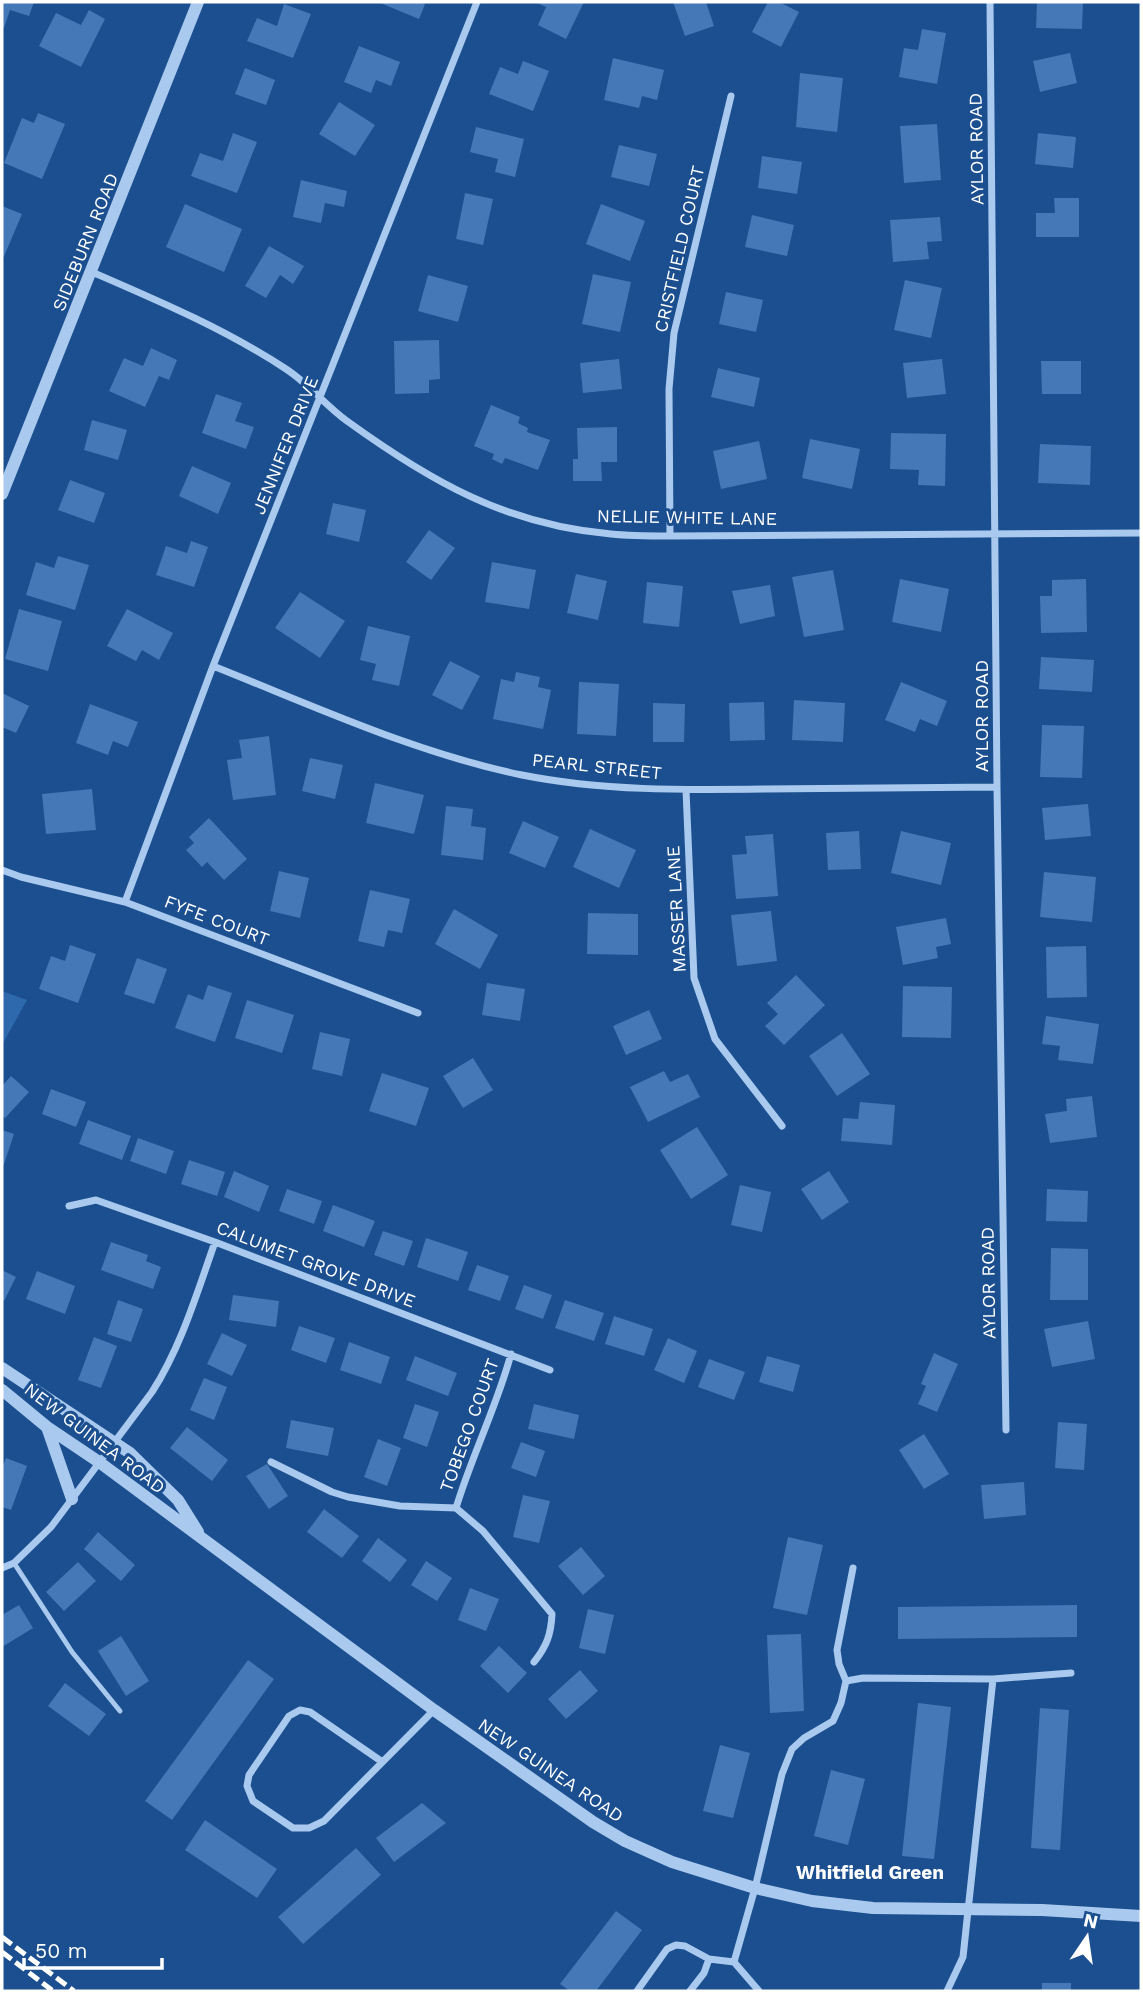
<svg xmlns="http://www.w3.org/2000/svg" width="1143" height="1993" viewBox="0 0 1143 1993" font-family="'Work Sans',sans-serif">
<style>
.green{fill:#2e69ad}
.building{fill:#4478b7}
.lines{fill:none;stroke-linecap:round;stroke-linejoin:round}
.service{stroke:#a9c9ee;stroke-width:5}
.minor{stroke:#a9c9ee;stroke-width:7}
.tertiary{stroke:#a9c9ee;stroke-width:12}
.rail{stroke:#fff;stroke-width:5;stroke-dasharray:12 5;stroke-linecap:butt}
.labels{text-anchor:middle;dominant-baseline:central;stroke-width:6;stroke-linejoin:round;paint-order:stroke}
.street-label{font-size:18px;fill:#fff;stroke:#1b4f8f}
.neighbourhood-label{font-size:19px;font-weight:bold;fill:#fff;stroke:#1b4f8f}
</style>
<rect width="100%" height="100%" fill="#1b4f8f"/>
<!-- green -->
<path class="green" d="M2 991 27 1000 2 1045Z"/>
<!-- building -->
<path class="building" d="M2 2H34L29 16 10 10 4 28 2 27Z
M378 2H420L425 4 419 19Z
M535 2H584L566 39 538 25 546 7Z
M673 2H706L714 26 685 36Z
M768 2H779L799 12 781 47 752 32Z
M1037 2H1083L1082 29 1036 28Z
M284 4 311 14 293 58 247 41 257 18 277 26Z
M89 10 105 19 81 67 39 46 56 13 81 25Z
M922 29 946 33 937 84 899 77 904 48 918 50Z
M359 46 400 62 391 86 376 80 371 93 344 82Z
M1070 53 1077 83 1040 92 1033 61Z
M613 58 664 70 657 100 642 96 639 108 604 100Z
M523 61 549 71 533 111 489 94 500 67 518 74Z
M245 68 275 80 266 105 235 94Z
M800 73 843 78 837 132 796 127Z
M339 102 375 125 355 156 319 134Z
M38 113 65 124 42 179 4 163 22 118 34 123Z
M937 124 941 180 904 183 900 126Z
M476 127 524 139 515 177 495 172 498 159 470 152Z
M233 133 257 142 237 193 191 176 200 153 223 161Z
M1038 133 1076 137 1073 168 1035 164Z
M619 145 657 154 649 186 611 177Z
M762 156 802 162 797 194 758 188Z
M301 180 347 191 344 207 325 203 321 223 293 217Z
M465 193 493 199 483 245 456 239Z
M1054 198H1079V237H1036V213H1055Z
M185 204 242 229 224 272 166 247Z
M601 204 645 221 630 261 586 244Z
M2 206 22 214 2 261Z
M752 215 794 225 787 256 745 247Z
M940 217 942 241 927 242 929 259 893 262 890 220Z
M269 246 304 266 293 284 280 275 266 298 245 286Z
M593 274 631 282 620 332 582 324Z
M428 275 468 286 458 322 418 311Z
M905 280 942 288 931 338 894 330Z
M726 292 763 300 756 332 719 324Z
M439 340 440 379 429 380V393L395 394 394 341Z
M151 348 177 360 169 380 159 376 145 407 109 391 124 358 143 366Z
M619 359 622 389 583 393 580 363Z
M942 359 946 394 907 398 903 363Z
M1041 361H1081V394H1042Z
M718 368 760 378 754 407 711 397Z
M216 394 242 403 235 421 254 427 246 449 202 433Z
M491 405 520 417 518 423 528 428 527 432 550 440 538 470 505 458 502 464 492 459 494 454 474 446Z
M92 420 127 430 118 460 84 450Z
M617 427V462H601L602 481H573V459H578L577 428Z
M891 433 946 434 945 486 918 485 919 470 890 469Z
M810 439 860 449 852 489 802 478Z
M759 441 767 479 721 489 713 451Z
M1040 444 1091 446 1090 485 1038 483Z
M192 466 231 483 218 514 179 496Z
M70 480 105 493 94 523 58 510Z
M333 503 366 510 359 542 326 534Z
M429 530 455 548 431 580 406 562Z
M191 541 208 547 194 587 156 575 166 546 187 553Z
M58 556 89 565 75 610 26 595 36 562 54 568Z
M492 562 536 570 529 609 485 602Z
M833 570 844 630 804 637 792 577Z
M576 574 607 581 598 620 567 613Z
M900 579 949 589 941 632 892 622Z
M1086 579 1087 632 1041 633 1040 596H1052V580Z
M647 582 683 586 679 627 643 623Z
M770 585 775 616 740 624 732 591Z
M300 592 345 621 320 658 275 628Z
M19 609 62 621 48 671 5 659Z
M127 609 173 633 159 660 142 650 136 661 107 646Z
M368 626 410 636 399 686 372 680 376 664 360 660Z
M1041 657 1094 660 1092 692 1039 689Z
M450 661 480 676 462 710 432 695Z
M516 672 540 677 538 687 551 690 543 729 493 719 501 679 514 682Z
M579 682 619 684 616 736 577 734Z
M901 682 947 701 937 726 920 719 915 732 885 720Z
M2 693 29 706 16 733 2 727Z
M794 700 845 703 843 742 792 740Z
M764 702 765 740 730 741 729 703Z
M653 703 685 704 684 742H653Z
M90 704 138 722 128 747 113 741 108 755 76 743Z
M1042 725 1084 726 1082 778 1040 777Z
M269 736 276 795 233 800 227 760 242 758 239 740Z
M310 758 343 765 335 799 302 791Z
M375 783 424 795 414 834 366 823Z
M92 789 96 830 46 834 42 794Z
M1088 804 1091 836 1045 840 1042 808Z
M446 806 473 809 471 826 486 828 483 860 441 855Z
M209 818 247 859 224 880 207 862 202 867 186 850 194 843 189 837Z
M523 821 559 837 545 868 509 853Z
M590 829 636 850 619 888 573 867Z
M859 831 861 869 828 870 826 833Z
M901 831 951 843 941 885 891 873Z
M773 834 778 896 736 899 732 855 747 854 745 836Z
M279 871 309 878 300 918 270 911Z
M1044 872 1096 877 1092 922 1040 917Z
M370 890 410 899 402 933 388 930 384 947 358 941Z
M454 909 498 935 480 969 435 944Z
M771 911 777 961 737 966 731 915Z
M588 913 638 914V955L587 954Z
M946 918 951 944 936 947 938 958 903 965 896 927Z
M70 945 96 954 78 1003 39 989 51 956 65 961Z
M1086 946 1087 997 1047 998 1046 947Z
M137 958 167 969 154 1004 124 994Z
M796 975 825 1005 784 1045 765 1026 778 1014 767 1003Z
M487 983 525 989 520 1021 482 1015Z
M208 985 232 993 215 1042 175 1028 188 994 203 1000Z
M903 986 952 987 951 1038 902 1037Z
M247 1000 294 1015 282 1053 235 1038Z
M649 1010 662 1039 626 1055 613 1026Z
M1046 1016 1099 1024 1093 1064 1058 1060 1060 1046 1042 1044Z
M320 1032 350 1039 342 1076 312 1069Z
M842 1033 870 1074 837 1096 809 1056Z
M473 1058 493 1090 463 1108 443 1076Z
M664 1071 670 1082 688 1074 700 1097 648 1122 630 1087Z
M382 1073 429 1088 416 1126 369 1111Z
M11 1076 29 1092 5 1118 2 1115V1086Z
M51 1089 86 1102 76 1127 42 1114Z
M1092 1096 1097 1137 1050 1143 1045 1114 1067 1111 1066 1099Z
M860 1102 895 1105 892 1145 841 1141 843 1118 858 1119Z
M88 1120 131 1136 122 1160 79 1144Z
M697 1127 728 1175 691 1199 660 1150Z
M2 1130 14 1134 2 1170Z
M138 1138 174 1151 166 1174 130 1161Z
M189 1160 225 1172 217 1196 181 1184Z
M234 1171 269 1186 259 1212 224 1197Z
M829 1171 849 1202 822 1220 801 1189Z
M740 1185 771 1192 762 1232 731 1225Z
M287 1189 322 1201 314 1224 279 1211Z
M1047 1189 1088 1191 1087 1222 1046 1221Z
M333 1205 375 1221 364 1247 323 1231Z
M383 1231 413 1241 404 1266 374 1255Z
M426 1238 468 1252 458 1281 417 1267Z
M111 1242 148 1255 146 1261 161 1267 153 1289 101 1270Z
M1051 1248 1088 1249V1300H1050Z
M477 1265 509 1276 500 1301 468 1290Z
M2 1270 16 1277 4 1301 2 1300Z
M37 1271 75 1286 65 1314 26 1299Z
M524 1285 552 1295 543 1319 515 1309Z
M233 1295 279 1301 276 1327 229 1320Z
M118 1300 143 1309 131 1342 107 1334Z
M565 1300 604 1313 594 1341 555 1328Z
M614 1316 653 1329 644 1356 605 1344Z
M1088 1321 1095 1359 1052 1367 1044 1329Z
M299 1326 335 1338 326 1363 291 1350Z
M222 1333 247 1345 232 1376 207 1364Z
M94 1337 117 1346 101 1388 78 1380Z
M668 1338 697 1351 684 1383 654 1370Z
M349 1342 390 1357 381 1384 340 1370Z
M934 1353 958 1364 937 1412 918 1404 926 1386 921 1384Z
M415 1356 457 1373 448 1396 406 1380Z
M767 1356 800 1365 793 1392 759 1382Z
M709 1359 745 1372 734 1400 698 1387Z
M204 1378 227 1387 214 1420 190 1410Z
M415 1404 439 1412 427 1447 403 1438Z
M534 1404 579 1415 574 1439 528 1429Z
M291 1420 334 1428 328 1456 286 1448Z
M1058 1422 1087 1424 1084 1470 1055 1468Z
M187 1427 228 1460 212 1481 170 1448Z
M924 1434 949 1474 924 1489 899 1450Z
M378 1439 401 1448 387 1486 364 1477Z
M521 1442 545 1451 536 1477 511 1468Z
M6 1458 27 1466 11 1510 2 1507V1468Z
M267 1464 288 1496 269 1509 246 1476Z
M1024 1482 1026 1515 984 1519 981 1485Z
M523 1495 550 1501 539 1543 513 1537Z
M324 1509 359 1536 342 1558 307 1532Z
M98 1532 135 1565 121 1581 84 1549Z
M788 1537 823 1545 807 1615 773 1608Z
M378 1538 407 1560 390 1582 362 1561Z
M581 1547 605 1576 583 1595 558 1566Z
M426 1561 452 1578 437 1601 411 1585Z
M78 1562 96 1581 64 1611 46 1592Z
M470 1588 499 1599 486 1631 458 1620Z
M19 1605 33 1628 2 1647V1615Z
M1077 1605V1637L898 1639V1607Z
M588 1609 614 1615 605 1654 579 1648Z
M801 1634 804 1711 770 1713 767 1635Z
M121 1636 149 1681 126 1696 98 1651Z
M499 1646 527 1673 508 1693 480 1666Z
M248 1660 274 1679 172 1820 145 1801Z
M580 1670 598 1691 566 1719 548 1699Z
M65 1683 106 1714 89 1736 48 1706Z
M918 1703 951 1707 934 1859 902 1856Z
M1040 1708 1069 1710 1060 1850 1031 1848Z
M720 1745 750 1753 733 1818 703 1811Z
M831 1770 865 1779 848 1845 814 1836Z
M422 1803 446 1823 394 1862 376 1838Z
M205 1820 277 1869 257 1898 185 1850Z
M356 1848 381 1875 303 1944 278 1917Z
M616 1911 642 1930 596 1991H570L560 1984Z
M1042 1983H1071V1991H1042Z"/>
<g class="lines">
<!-- service -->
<path class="service" d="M14 1563 72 1652 120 1711"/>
<!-- minor -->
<path class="minor" d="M990 2 997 787 1006 1430
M92 272C159 301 225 329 286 369 309 384 325 405 347 421 430 481 506 525 611 534 630 536 650 536 670 536L1141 533
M670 536 669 389 674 333 731 96
M213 666C314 706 415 753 522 775 602 791 683 790 764 789 842 788 919 788 997 787
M686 790 694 978 715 1039 782 1126
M2 870 21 877 125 902 418 1013
M125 902 213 666 477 2
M69 1206 96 1200 215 1242 550 1370
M271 1462 332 1492 348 1497 400 1506 456 1508 483 1531 552 1614C551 1634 547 1646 534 1662
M456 1508C472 1455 497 1406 511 1354
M2 1568 14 1563 51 1527 152 1392C181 1347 197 1293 215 1242
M846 1681 863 1678 993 1679 1071 1673
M381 1761 310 1712 300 1710 289 1716 249 1775 247 1786 253 1801 293 1828H309L324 1821 434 1710
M637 1991 667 1949 676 1945 685 1946 709 1959 734 1962
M690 1991 704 1973 709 1959
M759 1991 734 1962 755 1888 782 1774 792 1749 804 1738 833 1721 841 1703 846 1681 839 1664 837 1650 853 1568
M947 1991 963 1957 993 1679"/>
<!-- tertiary -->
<path class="tertiary" d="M2 494 198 2
M2 1368 130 1453 178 1500 198 1532
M2 1390 47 1427 99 1462 434 1710 593 1822 625 1841 672 1862 755 1888 812 1901 873 1908 1042 1910 1141 1916
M47 1427 72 1499"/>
<!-- rail -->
<path class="rail" d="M2 1937 74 1991
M2 1952 53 1991"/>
</g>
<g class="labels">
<!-- street labels -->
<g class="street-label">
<text transform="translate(976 149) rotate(-91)">AYLOR ROAD</text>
<text transform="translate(85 242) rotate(-68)">SIDEBURN ROAD</text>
<text transform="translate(679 249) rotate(-77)">CRISTFIELD COURT</text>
<text transform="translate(285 445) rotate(-68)">JENNIFER DRIVE</text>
<text transform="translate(687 517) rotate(1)">NELLIE WHITE LANE</text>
<text transform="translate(981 716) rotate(-90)">AYLOR ROAD</text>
<text transform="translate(597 766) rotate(6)">PEARL STREET</text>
<text transform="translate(676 909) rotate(-93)">MASSER LANE</text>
<text transform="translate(217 920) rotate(21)">FYFE COURT</text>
<text transform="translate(316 1264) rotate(21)">CALUMET GROVE DRIVE</text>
<text transform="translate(988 1283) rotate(-91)">AYLOR ROAD</text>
<text transform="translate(469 1425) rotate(-70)">TOBEGO COURT</text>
<text transform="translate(95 1438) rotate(37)">NEW GUINEA ROAD</text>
<text transform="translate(551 1770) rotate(34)">NEW GUINEA ROAD</text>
</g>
<!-- neighbourhood labels -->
<g class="neighbourhood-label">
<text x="870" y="1872">Whitfield Green</text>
</g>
</g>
<!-- border -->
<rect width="1143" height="1993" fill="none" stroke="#ffffff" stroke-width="7"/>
<!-- north arrow -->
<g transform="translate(1087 1937) rotate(13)" stroke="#1b4f8f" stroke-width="5" paint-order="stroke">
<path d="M0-5L12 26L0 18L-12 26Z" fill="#ffffff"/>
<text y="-10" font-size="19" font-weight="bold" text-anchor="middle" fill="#ffffff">N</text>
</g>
<!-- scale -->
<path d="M24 1958v10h138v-10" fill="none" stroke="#ffffff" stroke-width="3.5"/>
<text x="35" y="1958" font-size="21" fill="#ffffff" stroke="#1b4f8f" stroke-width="5" paint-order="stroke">50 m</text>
</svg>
